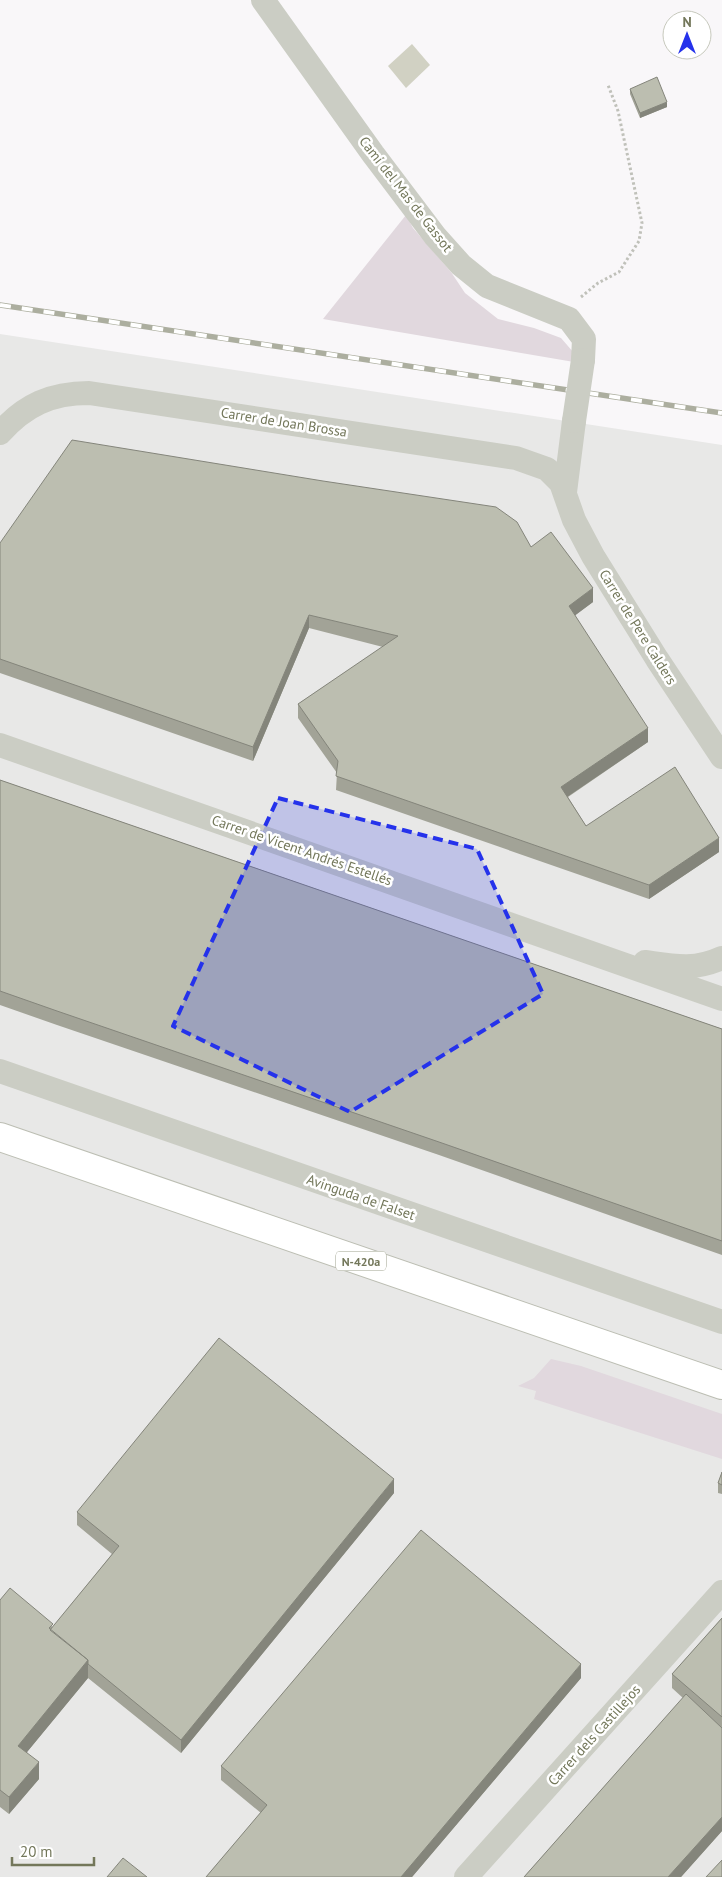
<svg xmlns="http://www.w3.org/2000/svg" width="722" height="1877" viewBox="0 0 722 1877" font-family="'PT Sans',sans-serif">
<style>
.built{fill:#e8e8e7}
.green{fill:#e1d8de}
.water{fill:#d1d1c3}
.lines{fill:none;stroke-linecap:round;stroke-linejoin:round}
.primary-casing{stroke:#bcbeb3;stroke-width:30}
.path{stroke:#c0c1ba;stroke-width:3;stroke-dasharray:2.5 2.5;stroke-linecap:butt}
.street{stroke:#cbcdc4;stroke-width:24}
.primary{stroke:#fff;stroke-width:28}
.rail-casing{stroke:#acae9f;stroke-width:5.5}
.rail{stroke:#fff;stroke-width:4;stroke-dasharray:11;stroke-linecap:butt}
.street-bridge{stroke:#cbcdc4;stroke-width:24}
.wall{fill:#a2a397}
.shaded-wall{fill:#84857b}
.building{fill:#bcbeb0;stroke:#84857b}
.marked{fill:#2532eb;fill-opacity:0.2;stroke:#2532eb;stroke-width:4;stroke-dasharray:10 6;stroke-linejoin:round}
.labels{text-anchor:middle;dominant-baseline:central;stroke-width:5;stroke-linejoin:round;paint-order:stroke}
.shield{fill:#fff;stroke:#9da08c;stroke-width:1}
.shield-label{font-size:12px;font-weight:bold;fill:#73775a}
.street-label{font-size:14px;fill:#73775a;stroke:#fff}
</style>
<rect width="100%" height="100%" fill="#f9f7f9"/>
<!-- built -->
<path class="built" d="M0 334 722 445V1877H0Z"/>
<!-- green -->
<path class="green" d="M406 215 413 228 451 272 465 293 498 319 534 328 561 338 574 353V362L323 319Z
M551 1359 581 1366 722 1414V1459L534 1399 536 1391 518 1386 534 1378Z"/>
<!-- water -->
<path class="water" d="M412 44 430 65 406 88 388 66Z"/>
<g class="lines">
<defs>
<path id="primary" d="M0 1137 722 1385"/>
</defs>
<!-- primary casing -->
<use href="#primary" class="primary-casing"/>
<!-- path -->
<path class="path" d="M581 297 598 283 619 272 639 241 642 223 618 111 608 85"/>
<!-- street -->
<path class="street" d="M263 0 373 154 435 236 461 265 487 286 569 319 584 339 583 360
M0 433C25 405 51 393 89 393L516 458 547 469 561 483 574 520 593 556 657 659 722 757
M565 492 574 421
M0 745 722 999
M645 962C673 966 694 971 722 958
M0 1071 722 1322
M466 1877 722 1592"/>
<!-- primary -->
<use href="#primary" class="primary"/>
<defs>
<path id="rail" d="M0 305 722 413"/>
</defs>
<!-- rail casing -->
<use href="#rail" class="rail-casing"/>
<!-- rail -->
<use href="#rail" class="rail"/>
<!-- street-bridge -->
<path class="street-bridge" d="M574 421 583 360"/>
</g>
<!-- wall -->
<path class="wall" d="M630 89 667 107 640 118 630 94Z
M0 543 531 547 593 602 575 615 648 742 568 797 586 826 719 852 649 899 336 790 337 773 298 718V704L383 647 309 628 253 761 0 673Z
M0 780 722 1029V1255L439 1155 57 1025 0 1005Z
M722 1472V1494L718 1493V1483Z
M394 1493 181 1753 88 1678 27 1752 39 1779 9 1814 0 1807V1600L53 1627 112 1554 77 1525V1512Z
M722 1618V1831L681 1877H524L683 1698 672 1688V1674Z
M581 1678 412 1877H206L261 1813 221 1780V1766Z"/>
<!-- shaded-wall -->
<path class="shaded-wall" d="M667 102V107L640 118V113Z
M593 588V602L569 620V606Z
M309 615V628L253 761V747Z
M648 728V742L561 801V787Z
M719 838V852L649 899V885Z
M394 1479V1493L181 1753V1740Z
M88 1660V1678L18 1763V1746Z
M581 1664V1678L412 1877H401Z
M39 1762V1779L9 1814V1797Z
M722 1817V1831L681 1877H668Z"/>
<!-- building -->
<path class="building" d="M657 77 667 102 640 113 630 89Z
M72 440 323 481 496 507 517 522 531 547 551 532 593 588 569 606 648 728 561 787 586 826 675 767 719 838 649 885 336 776 338 761 298 704 398 636 309 615 253 747 0 659V543Z
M0 780 722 1029V1241L439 1142 57 1011 0 991Z
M219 1338 394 1479 181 1740 88 1664V1660L50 1630 119 1546 77 1512Z
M722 1472V1485L718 1483Z
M421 1530 581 1664 401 1877H206L267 1805 221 1766Z
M10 1588 53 1624 49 1628 88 1660 18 1746 39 1762 9 1797 0 1790V1600Z
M722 1618V1717L672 1674Z
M686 1694 722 1728V1817L668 1877H524Z
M123 1858 147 1877H107Z
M722 1860V1877H706Z"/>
<!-- marked area -->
<path class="marked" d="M278 798 477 849 543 994 350 1112 173 1026Z"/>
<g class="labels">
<!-- shield labels -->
<rect class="shield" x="336" y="1251.5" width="50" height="19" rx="4"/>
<g class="shield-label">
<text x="361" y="1261">N-420a</text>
</g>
<!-- street labels -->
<g class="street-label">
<text transform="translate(406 194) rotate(52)">Camí del Mas de Gassot</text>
<text transform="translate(284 422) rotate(9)">Carrer de Joan Brossa</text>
<text transform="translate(638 627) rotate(58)">Carrer de Pere Calders</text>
<text transform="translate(302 850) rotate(19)">Carrer de Vicent Andrés Estellés</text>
<text transform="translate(361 1197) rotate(19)">Avinguda de Falset</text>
<text transform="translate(594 1735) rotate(-48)">Carrer dels Castillejos</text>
</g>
</g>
<!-- north arrow -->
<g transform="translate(687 35)"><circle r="24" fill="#ffffff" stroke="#c7c9bd"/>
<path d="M0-4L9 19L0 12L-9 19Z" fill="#2532eb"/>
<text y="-8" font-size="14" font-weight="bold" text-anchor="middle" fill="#73775a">N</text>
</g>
<!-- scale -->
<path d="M12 1857v8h82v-8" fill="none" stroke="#73775a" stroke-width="2.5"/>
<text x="20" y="1857" font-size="15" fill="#73775a" stroke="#ffffff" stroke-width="4" paint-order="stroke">20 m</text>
</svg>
